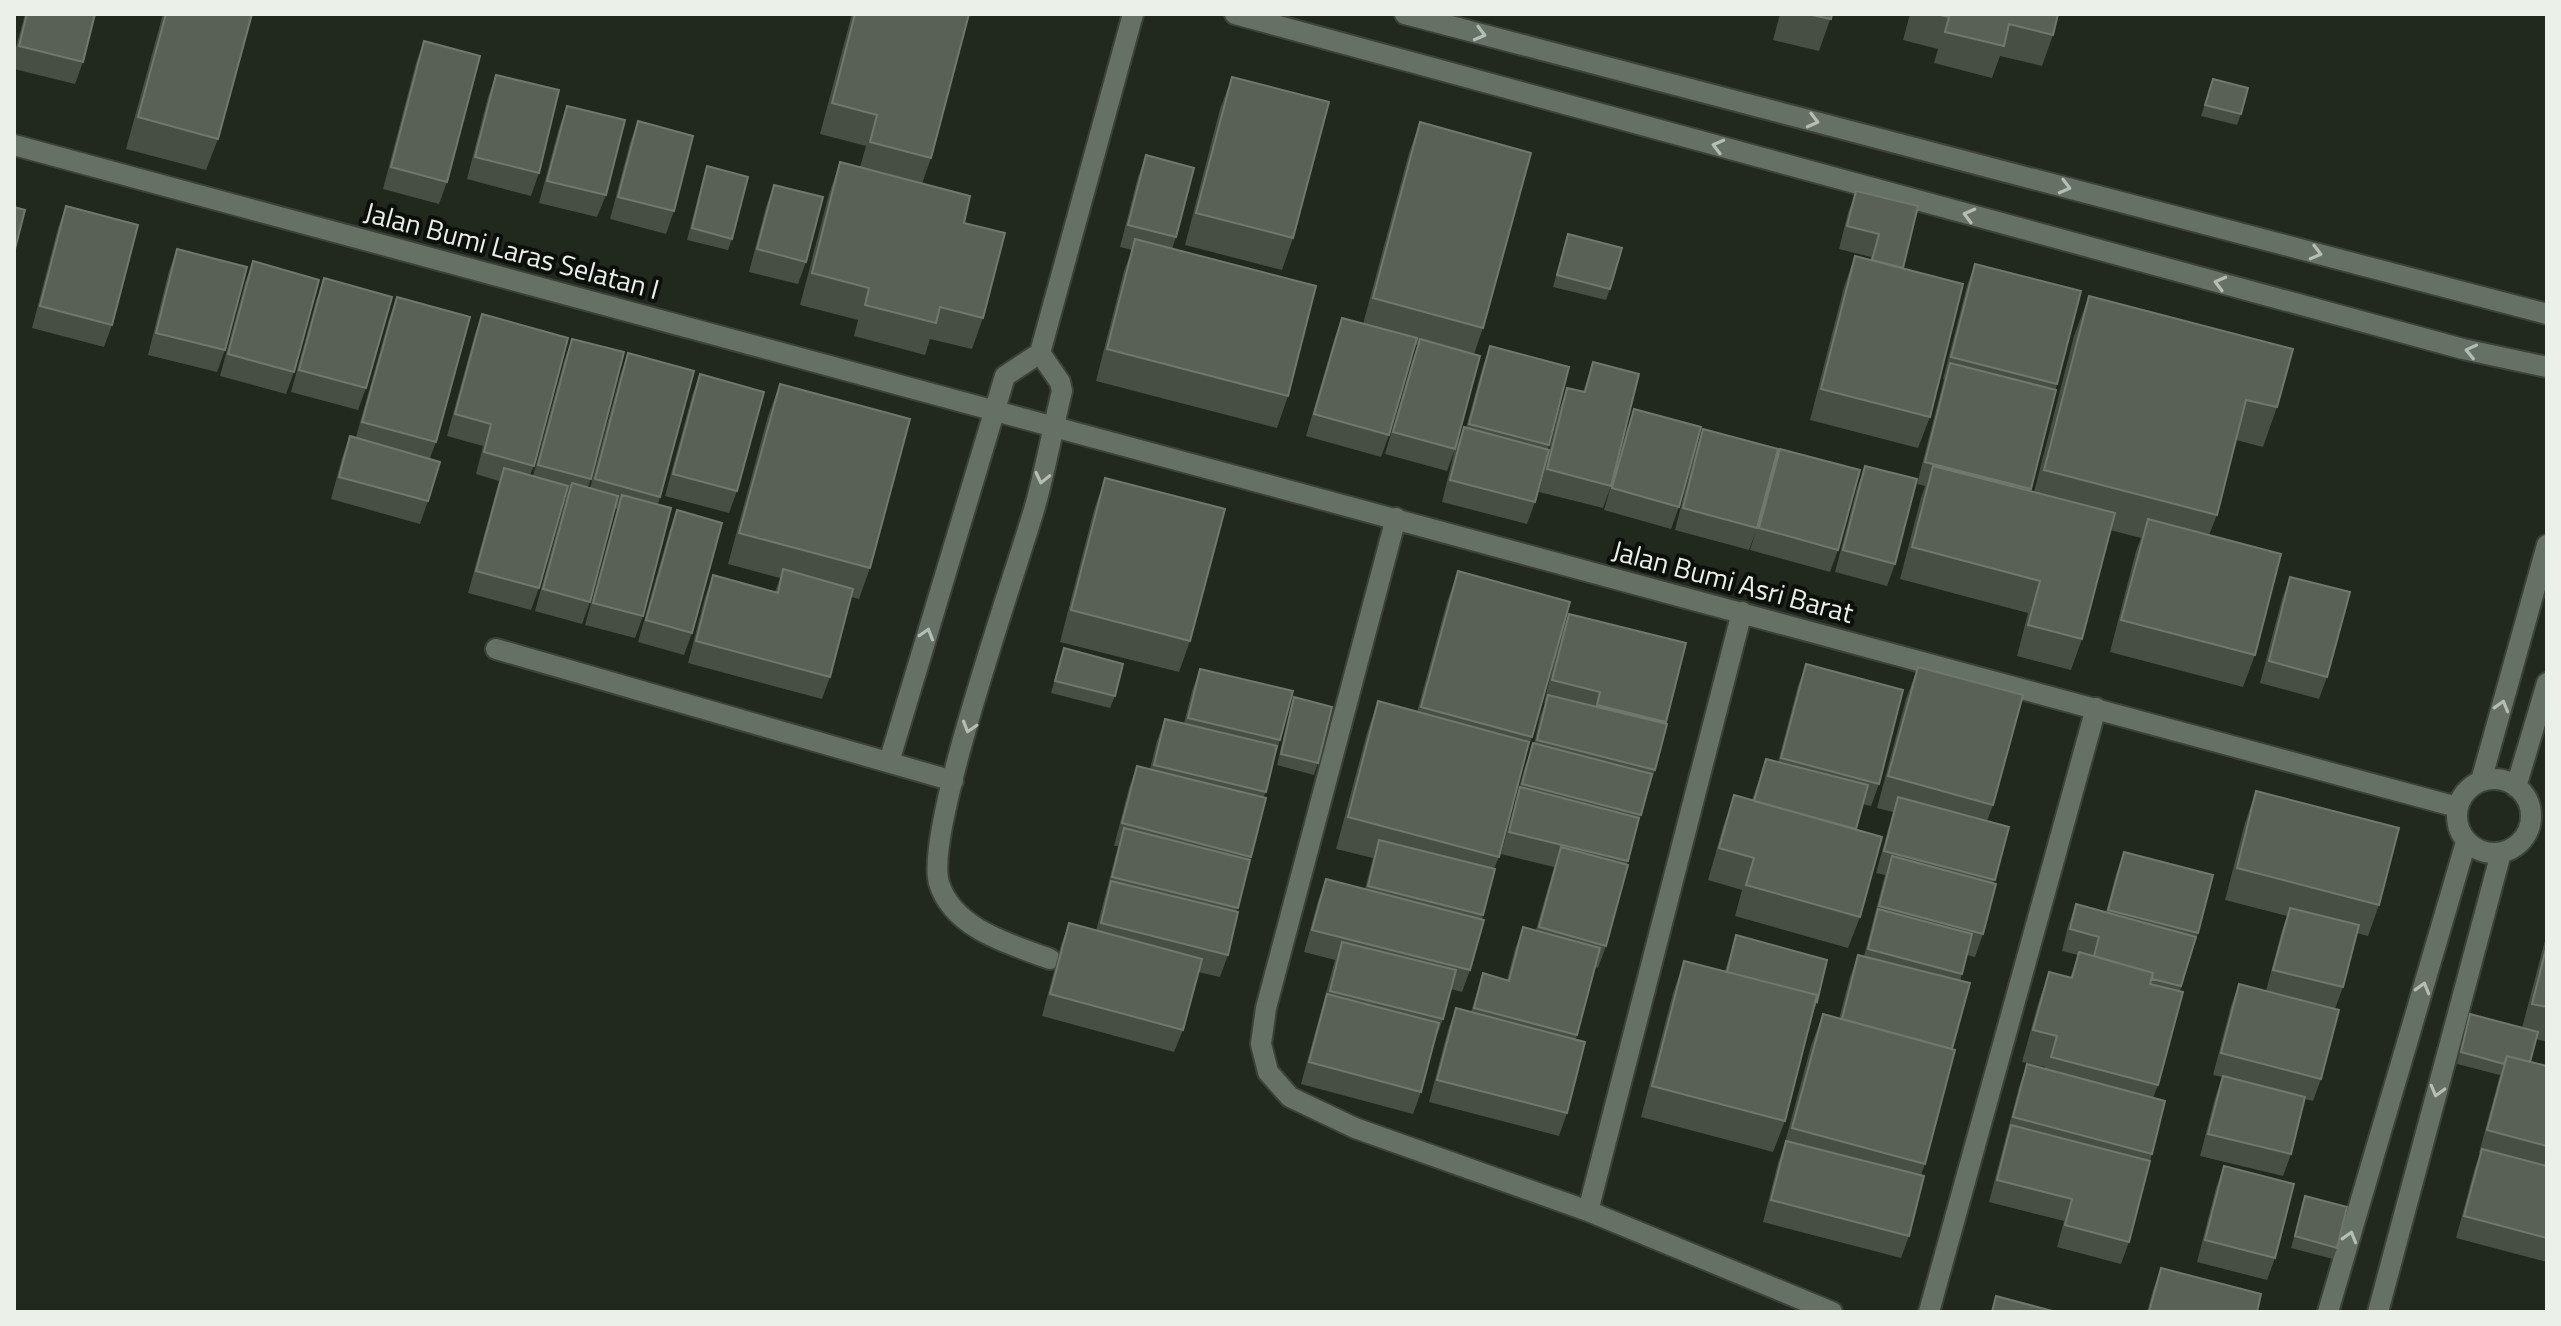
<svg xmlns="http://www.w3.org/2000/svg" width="2561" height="1326" viewBox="0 0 2561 1326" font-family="'Titillium Web',sans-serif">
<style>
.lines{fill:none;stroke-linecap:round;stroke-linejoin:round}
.street-casing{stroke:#3c423a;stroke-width:24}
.street{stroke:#677064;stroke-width:20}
.wall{fill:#474f44}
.building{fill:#596056;stroke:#70776d;stroke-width:2}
.oneway{stroke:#b6bdb4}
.labels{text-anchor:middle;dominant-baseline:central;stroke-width:8;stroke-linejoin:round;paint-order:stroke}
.street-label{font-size:28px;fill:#ebf0e9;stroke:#0c100b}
</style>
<rect width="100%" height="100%" fill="#21281e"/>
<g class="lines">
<defs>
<path id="street" d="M1235 14 2463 349 2547 367
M1405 14 2547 314
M14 145 2457 807
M1040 353 1060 382 1062 391C1053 428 1046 466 1036 503 1017 570 924 831 939 883 953 929 1010 944 1050 959
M1396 518 1266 1008 1261 1044 1268 1072 1290 1097 1355 1128 1588 1211 1832 1312
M496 649 953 781
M889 762 1005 376 1040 353 1133 14
M2457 816a37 37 0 1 1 74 0a37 37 0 1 1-74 0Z
M2481 781 2547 545
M2516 787 2547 683
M1588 1211 1742 612
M1929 1312 2096 708
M2328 1312 2466 842
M2378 1312 2501 853"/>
</defs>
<!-- street casing -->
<use href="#street" class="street-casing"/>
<!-- street -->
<use href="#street" class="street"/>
</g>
<!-- wall -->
<path class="wall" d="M25 14H95L83 62 75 84 14 69V55Z
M163 14H252L218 139 206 170 126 149Z
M852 14H969L931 158 922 184 964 223 983 318 972 349 930 339 925 355 854 336 858 320 800 305 829 194 840 162 860 167 866 146 820 134Z
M1780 14H1832L1819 51 1773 40Z
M1910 14H2058L2053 35 2042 66 2000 56 1992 78 1934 63 1938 49 1903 40Z
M424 41 447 182 439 204 383 189 416 63Z
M496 75 539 173 531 196 467 179 488 97Z
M1232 77 1293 238 1282 270 1185 245 1220 109Z
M2213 79 2241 114 2237 125 2201 116Z
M567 106 606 195 597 217 539 203 559 128Z
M638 121 674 211 666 234 610 219 630 143Z
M1420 122 1483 328 1474 354 1455 449 1447 471 1385 454 1412 361 1418 345H1415L1389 435 1381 457 1306 436 1334 340 1342 318 1363 324 1409 153Z
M1146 155 1176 237 1172 249 1288 396 1277 428 1096 381 1124 271 1132 250 1120 247 1138 177Z
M707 166 732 239 728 250 687 240 703 178Z
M774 185 806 262 798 284 749 272 766 207Z
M1856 191 1903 268 1930 417 1918 448 1810 420 1844 287 1855 256 1870 260 1871 257 1839 249 1848 213Z
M66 206 112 325 104 347 32 328 58 228Z
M1568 234 1610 289 1606 300 1553 287Z
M177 249 225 350 217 372 148 355 169 271Z
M253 261 294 372 286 394 220 376 245 283Z
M1975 264 2057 384 2030 491 2034 492 2074 336 2089 296 2277 407 2263 447 2236 440 2217 515 2209 535 2255 655 2243 687 2110 652 2136 551 2141 538 2110 530 2082 639 2071 670 2017 656 2028 613 1900 579 1921 498 1925 486 1917 484 1944 379H1943L1967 286Z
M324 278 366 388 358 410 291 392 316 301Z
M397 297 436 442 430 458 428 501 420 524 331 499 342 458 350 436 356 437 389 319Z
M482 314 534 466 530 475 533 476 564 361 572 339 591 479 588 487 590 488 620 376 628 353 660 497 658 504 643 616 635 638 585 625 617 509H615L590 602 582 624 535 611 566 497H565L539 588 531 610 468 593 499 481 476 474 483 446 447 436 474 337Z
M1490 346 1549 445 1535 502 1527 524 1442 502 1455 449 1464 427 1466 428 1482 369Z
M1593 362 1611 486 1626 431 1634 409 1679 507 1671 529 1604 510 1611 486 1603 508 1539 492 1559 410 1567 388 1583 392Z
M700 374 737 491 729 513 665 496 692 396Z
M780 384 870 568 859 599 851 597 830 677 822 699 688 663 705 597 713 575 775 592 780 578 728 564 768 416Z
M1703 429 1773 467 1780 449 1838 550 1830 572 1750 550 1756 531 1749 550 1675 530 1695 451Z
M1865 466 1895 564 1887 586 1835 572 1857 488Z
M1105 478 1190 641 1179 672 1060 642 1094 510Z
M677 510 692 633 684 655 638 642 669 532Z
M1458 571 1532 737 1526 754 1499 857 1494 869 1470 970 1462 992 1451 989 1443 1019 1435 1041H1434L1421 1092 1413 1114 1301 1084 1335 960 1304 952 1318 901 1326 879 1365 889 1373 858 1336 849 1367 733 1378 701 1417 712 1447 602Z
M2290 577 2327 677 2319 699 2260 683 2282 599Z
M1569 614 1686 643 1655 770 1636 830 1606 946 1598 968 1595 967 1576 1039 1567 1113 1559 1136 1429 1102 1448 1030 1456 1008 1471 1012 1483 973 1507 980 1515 949 1523 927 1536 930 1554 867 1501 854 1525 766 1534 744 1540 717 1545 703H1544L1560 636Z
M1064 648 1115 696 1110 708 1051 693Z
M1806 664 1879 784 1871 806 1862 804 1856 829 1860 917 1848 948 1735 916 1742 890 1708 880 1723 827 1734 795 1752 800 1766 759 1778 762 1798 686Z
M1918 667 1993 805 1987 821 2009 827 1993 883 1983 934 1975 957 1967 955 1960 981 1952 1049 1925 1164 1921 1175 1909 1236 1901 1258 1763 1222 1778 1163 1784 1146 1811 1046 1823 1014 1839 1019 1850 977 1858 955 1864 956 1885 875 1876 873 1893 812 1877 808 1906 699Z
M1200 669 1280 740 1275 756 1264 797 1251 857 1236 912 1228 955 1220 977 1198 972 1183 1030 1174 1052 1042 1016 1061 945 1069 923 1096 931 1118 846H1114L1129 788 1137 766 1150 769 1157 741 1165 719 1184 723 1192 691Z
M1294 697 1318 763 1314 775 1277 765 1290 709Z
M2256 791 2379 905 2368 936 2356 933 2343 987 2335 1009 2321 1079 2313 1101 2305 1099 2291 1154 2283 1176 2200 1156 2215 1098 2222 1077 2213 1075 2231 1006 2239 984 2266 991 2282 930 2287 916 2225 900 2245 823Z
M2124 852 2198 933 2180 991 2158 1085 2153 1098 2152 1154 2129 1242 2121 1264 2057 1247 2064 1221 1989 1202 2019 1087 2027 1064 2045 1069V1067L2022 1062 2038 1004 2049 972 2070 978 2078 955 2062 951 2068 926 2076 904 2106 912 2116 874Z
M2547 933V1042L2536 1039 2530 1062 2547 1066V1262L2456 1238 2474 1171 2480 1153H2479L2500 1075 2457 1064 2466 1026 2470 1014 2522 1028Z
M1736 935 1817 1002 1812 1016 1785 1121 1773 1152 1641 1117 1673 993 1684 961 1725 971Z
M2224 1166 2275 1258 2267 1280 2197 1262 2216 1188Z
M2305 1196 2337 1248 2333 1259 2291 1248Z
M2161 1268 2257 1312H2147L2153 1290Z"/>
<!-- building -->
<path class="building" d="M27 14H95L83 62 19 46Z
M166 14H252L218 139 138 117Z
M855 14H969L931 158 870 142 877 115 832 103Z
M1807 14H1832L1831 19Z
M1936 14H2058L2053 35 2009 24 2004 46 1945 32 1949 17Z
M424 41 480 56 447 182 391 167Z
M496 75 559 90 539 173 475 157Z
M1232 77 1329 102 1293 238 1196 213Z
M2213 79 2248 88 2241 114 2205 105Z
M567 106 625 120 606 195 547 181Z
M638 121 693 136 674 211 618 197Z
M1420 122 1531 153 1483 328 1373 298Z
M1146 155 1194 168 1176 237 1128 225Z
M840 162 970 196 964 223 1005 233 983 318 940 307 936 323 865 305 869 288 812 273Z
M707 166 748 177 732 239 692 228Z
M774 185 823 197 806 262 757 249Z
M1856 191 1918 206 1903 268 1872 260 1879 234 1847 226Z
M66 206 138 225 112 325 40 306Z
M14 207 25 210 14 253Z
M1568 234 1622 248 1610 289 1557 275Z
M1135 239 1316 286 1288 396 1107 349Z
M177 249 247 267 225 350 156 333Z
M1855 256 1963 284 1930 417 1821 389Z
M253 261 319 280 294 372 228 354Z
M1975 264 2081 291 2057 384 1951 357Z
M324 278 392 297 366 388 299 370Z
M2089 296 2293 349 2277 407 2246 400 2217 515 2044 470Z
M397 297 470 317 436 442 362 422Z
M482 314 568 338 534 466 484 452 491 424 455 414Z
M1342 318 1417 338 1389 435 1314 414Z
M572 339 624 352 591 479 538 465Z
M1420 339 1480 356 1455 449 1393 432Z
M1490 346 1569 367 1549 445 1469 424Z
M628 353 694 371 660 497 595 479Z
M1593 362 1639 374 1611 486 1547 469 1567 388 1585 392Z
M1950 363 2056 390 2031 489 1925 462Z
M700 374 764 392 737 491 673 474Z
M780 384 910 419 870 568 739 533Z
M1634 409 1701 427 1679 507 1612 488Z
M1464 427 1549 450 1535 502 1450 480Z
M1703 429 1778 449 1757 528 1683 508Z
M350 436 440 462 428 501 339 477Z
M1780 449 1860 470 1838 550 1759 528Z
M1865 466 1917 479 1895 564 1843 550Z
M1933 466 2115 513 2082 639 2028 625 2040 581 1912 547Z
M504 468 568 486 539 588 476 571Z
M1105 478 1225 509 1190 641 1071 610Z
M572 483 618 496 590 602 543 589Z
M622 495 671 508 643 616 593 603Z
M677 510 722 523 692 633 646 620Z
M2148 519 2281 554 2255 655 2121 620Z
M783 569 853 589 830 677 696 641 713 575 778 593Z
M1458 571 1570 602 1532 737 1421 707Z
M2290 577 2350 592 2327 677 2269 661Z
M1569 614 1686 643 1666 722 1597 705 1600 692 1552 680Z
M1064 648 1123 664 1115 696 1055 681Z
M1806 664 1903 690 1879 784 1781 758Z
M1918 667 2023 695 1993 805 1888 776Z
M1200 669 1293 691 1280 740 1188 718Z
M1548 695 1667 724 1655 770 1537 740Z
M1294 697 1332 707 1318 763 1281 754Z
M1378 701 1529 742 1499 857 1348 817Z
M1165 719 1277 746 1266 792 1154 765Z
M1533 743 1652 774 1641 815 1522 784Z
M1766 759 1868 785 1856 829 1754 801Z
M1137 766 1266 798 1251 857 1122 823Z
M1520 787 1639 818 1628 861 1509 832Z
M2256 791 2399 828 2379 905 2237 868Z
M1734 795 1882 837 1860 917 1746 885 1754 858 1719 848Z
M1898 797 2009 827 1995 880 1884 851Z
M1124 828 1250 860 1238 908 1112 877Z
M1379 840 1495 869 1483 915 1368 886Z
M1561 847 1628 865 1606 946 1539 927Z
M2124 852 2213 875 2198 933 2108 910Z
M1892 856 1996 884 1983 934 1879 906Z
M1326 879 1484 920 1470 970 1312 930Z
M1111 881 1238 912 1228 955 1101 923Z
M2076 904 2196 937 2181 986 2152 979 2153 973 2094 956 2099 937 2070 929Z
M2290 908 2359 925 2343 987 2273 970Z
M1878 909 1972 934 1962 974 1868 949Z
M1069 923 1202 959 1183 1030 1050 994Z
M1523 927 1600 948 1577 1035 1474 1008 1483 973 1509 981Z
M1736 935 1827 960 1817 1002 1816 1001 1817 995 1727 972Z
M1342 942 1456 970 1443 1019 1330 991Z
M2547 945V1007L2532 1004Z
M2079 952 2153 973 2150 984 2183 992 2158 1085 2051 1057 2057 1036 2033 1030 2049 972 2072 978Z
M1858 955 1970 983 1952 1049 1842 1019Z
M1684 961 1817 995 1785 1121 1652 1086Z
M2239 984 2339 1010 2321 1079 2221 1053Z
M1327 994 1439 1023 1421 1092 1309 1062Z
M1456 1008 1585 1042 1567 1113 1437 1080Z
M1823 1014 1955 1050 1925 1164 1792 1128Z
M2470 1014 2538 1032 2530 1062 2507 1056 2504 1064 2461 1052Z
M2507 1056 2547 1066V1146L2487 1130Z
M2027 1064 2165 1101 2152 1154 2013 1117Z
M2223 1076 2305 1097 2291 1154 2208 1134Z
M2011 1125 2150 1161 2129 1242 2065 1225 2072 1199 1997 1180Z
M1786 1141 1924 1176 1909 1236 1771 1200Z
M2482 1149 2547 1166V1238L2464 1216Z
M2224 1166 2294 1184 2275 1258 2205 1240Z
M2305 1196 2347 1207 2337 1248 2295 1236Z
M2161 1268 2261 1294 2257 1312H2149Z
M1996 1296 2056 1312H1992Z"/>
<!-- one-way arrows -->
<defs><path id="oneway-chevron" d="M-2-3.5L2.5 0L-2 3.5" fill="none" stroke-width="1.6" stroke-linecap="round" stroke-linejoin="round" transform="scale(2)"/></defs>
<g class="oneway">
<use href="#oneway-chevron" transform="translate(1480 34) rotate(15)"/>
<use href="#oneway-chevron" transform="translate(1813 121) rotate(15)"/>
<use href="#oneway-chevron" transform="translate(1718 146) rotate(-165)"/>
<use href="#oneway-chevron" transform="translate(2065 187) rotate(15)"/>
<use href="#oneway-chevron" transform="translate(1969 215) rotate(-165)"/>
<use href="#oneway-chevron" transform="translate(2316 253) rotate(15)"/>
<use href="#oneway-chevron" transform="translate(2220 283) rotate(-165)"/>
<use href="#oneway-chevron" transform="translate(2471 351) rotate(-167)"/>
<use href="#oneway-chevron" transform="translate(1042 478) rotate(103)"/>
<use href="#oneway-chevron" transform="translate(927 634) rotate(-73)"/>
<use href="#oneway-chevron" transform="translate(2502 706) rotate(-74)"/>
<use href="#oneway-chevron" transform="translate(969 727) rotate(107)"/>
<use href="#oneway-chevron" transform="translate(2423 988) rotate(-74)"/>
<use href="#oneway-chevron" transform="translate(2437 1091) rotate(105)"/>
<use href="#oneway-chevron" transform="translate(2350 1237) rotate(-74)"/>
</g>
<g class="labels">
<!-- street labels -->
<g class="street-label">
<text transform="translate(512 250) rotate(15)">Jalan Bumi Laras Selatan I</text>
<text transform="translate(1733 581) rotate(15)">Jalan Bumi Asri Barat</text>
</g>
</g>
<!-- border -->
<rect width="2561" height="1326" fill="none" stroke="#ebf0e9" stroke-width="32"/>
</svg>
